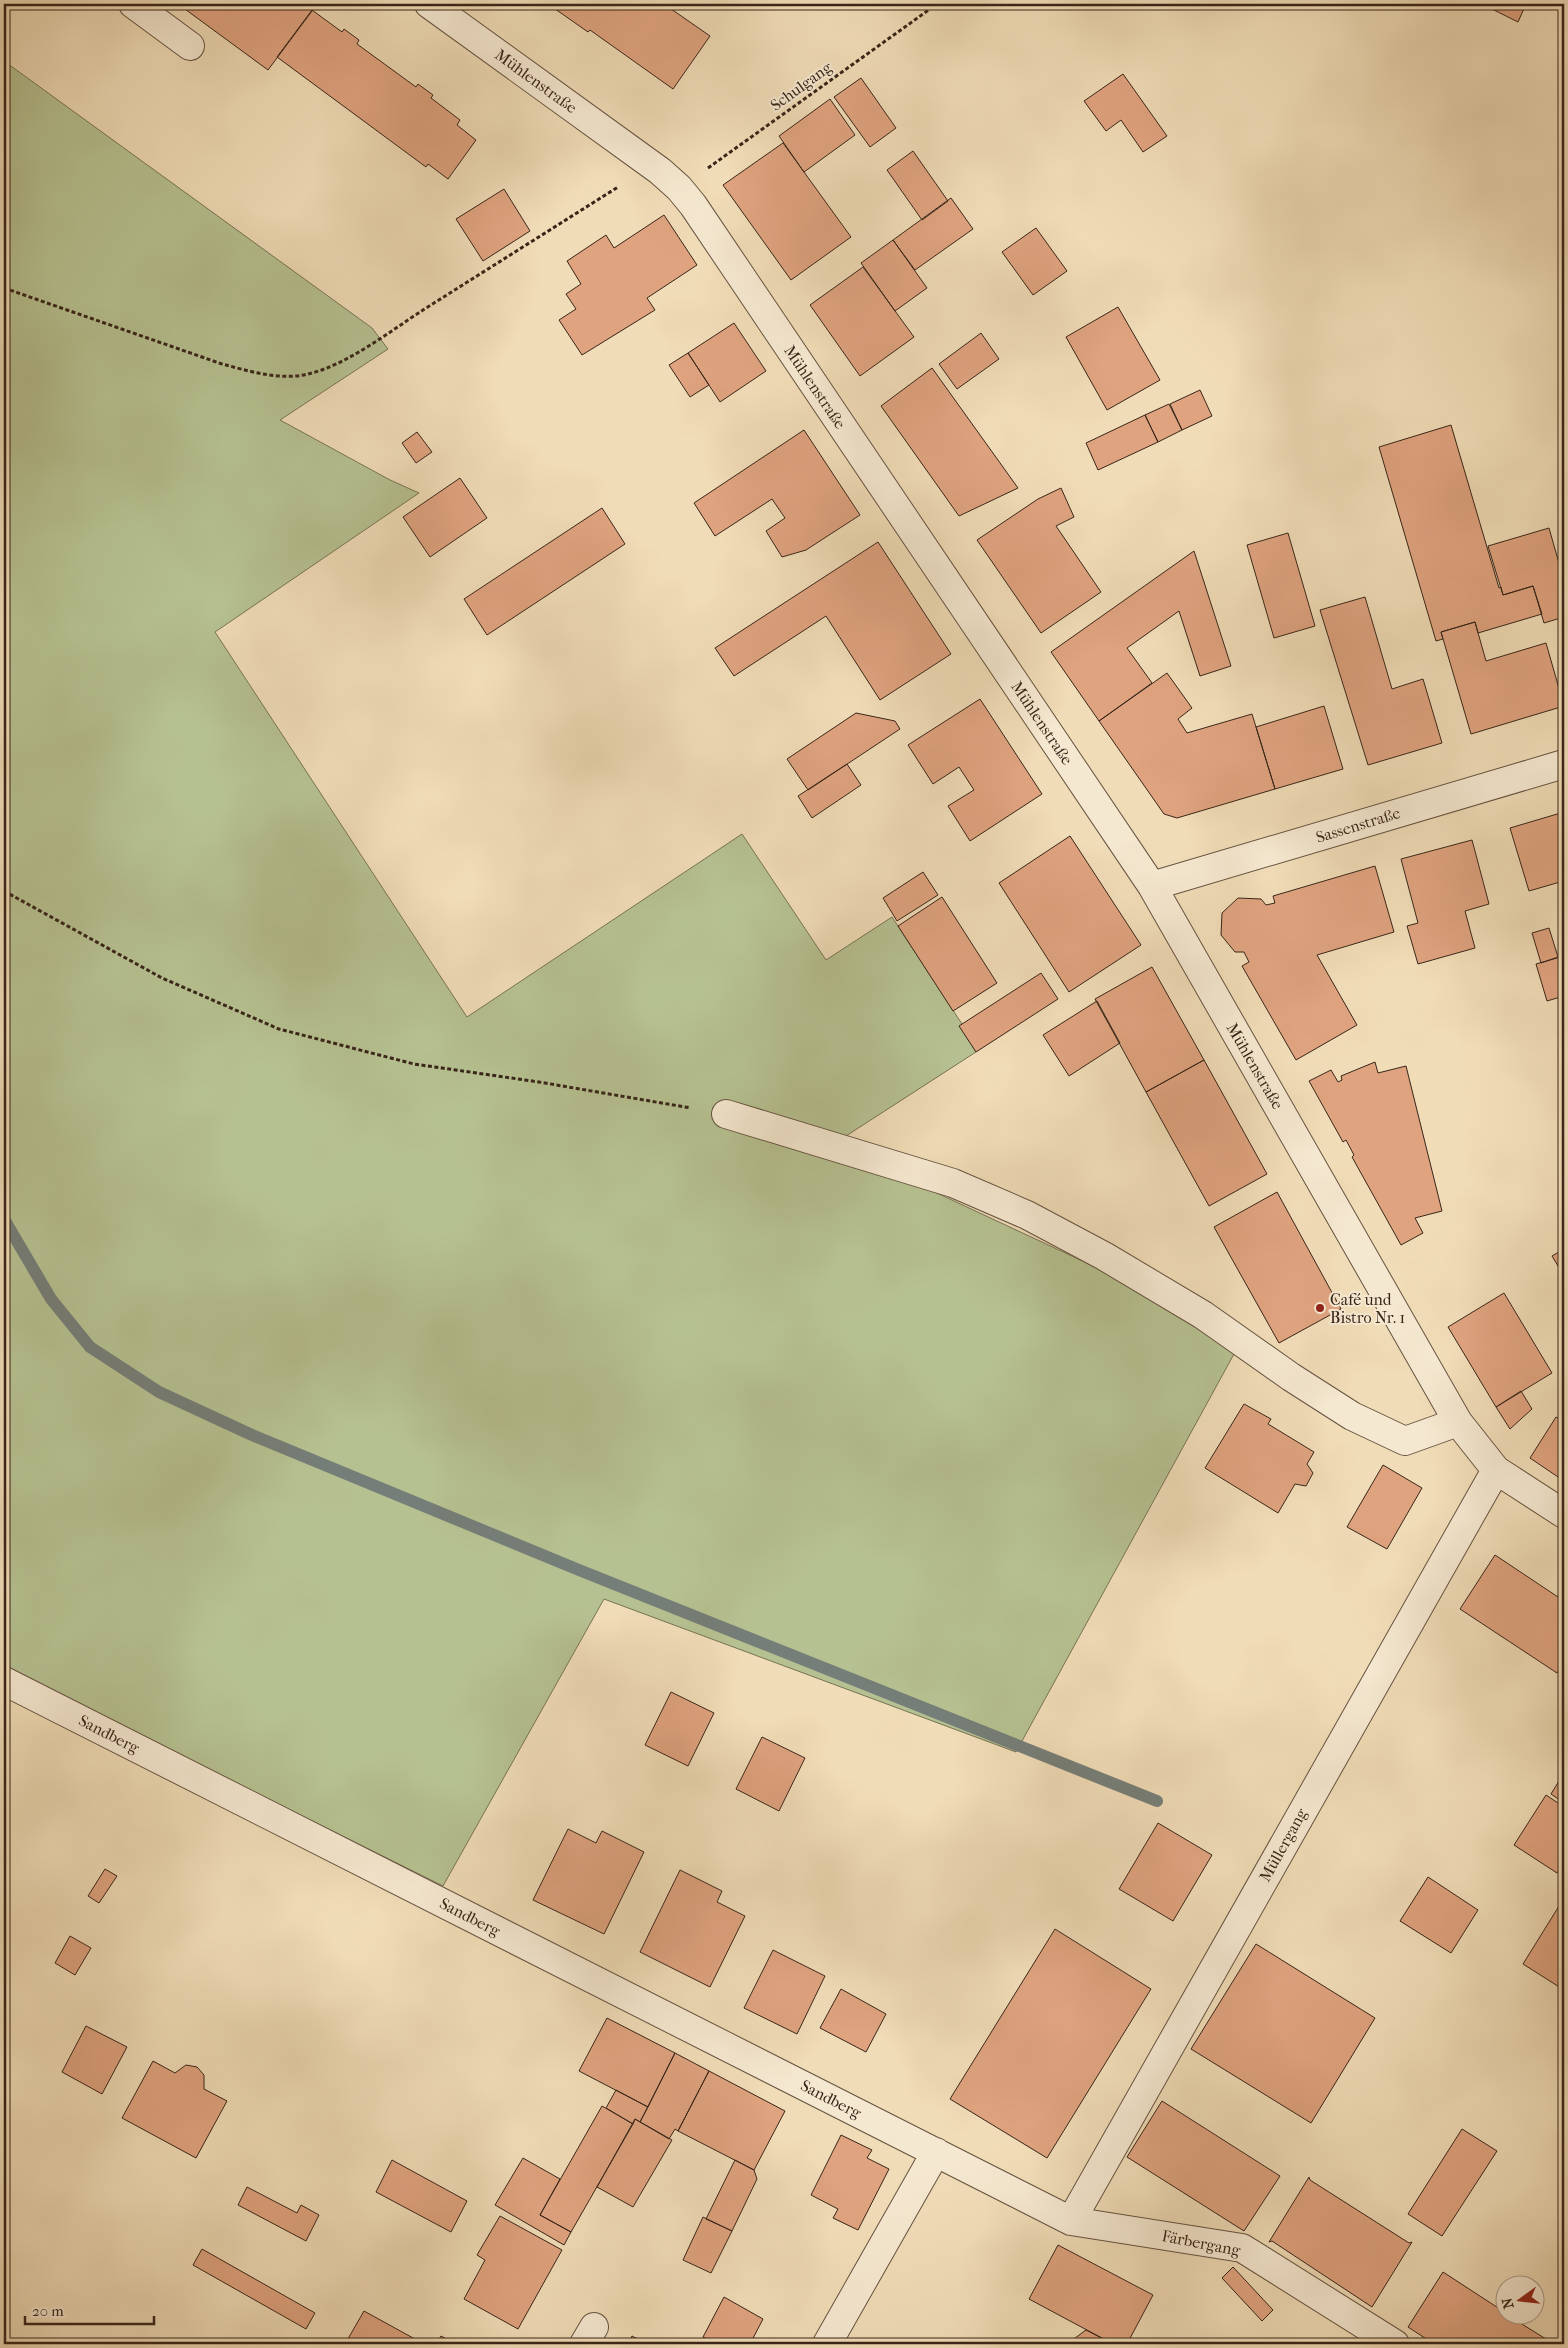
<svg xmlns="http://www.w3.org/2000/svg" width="1568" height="2348" viewBox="0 0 1568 2348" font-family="'IM FELL French Canon',serif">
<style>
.green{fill:#b6c191;stroke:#777355}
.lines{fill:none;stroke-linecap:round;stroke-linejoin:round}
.stream{stroke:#757e78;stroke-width:12}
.building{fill:#dfa37f;stroke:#382519}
.minor-casing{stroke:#665340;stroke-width:30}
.path{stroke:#382519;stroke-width:3;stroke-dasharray:4 2.5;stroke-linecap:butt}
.minor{stroke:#f5e8d0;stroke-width:28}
.poi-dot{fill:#8f2418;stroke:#f5e8d0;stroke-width:2}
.labels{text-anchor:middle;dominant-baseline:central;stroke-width:4;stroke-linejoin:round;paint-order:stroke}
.street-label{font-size:16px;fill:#382519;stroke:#f5e8d0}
.poi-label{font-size:16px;fill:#382519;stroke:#f5e8d0;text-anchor:start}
</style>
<rect width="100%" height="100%" fill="#f0dcb7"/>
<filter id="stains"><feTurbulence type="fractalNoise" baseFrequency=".004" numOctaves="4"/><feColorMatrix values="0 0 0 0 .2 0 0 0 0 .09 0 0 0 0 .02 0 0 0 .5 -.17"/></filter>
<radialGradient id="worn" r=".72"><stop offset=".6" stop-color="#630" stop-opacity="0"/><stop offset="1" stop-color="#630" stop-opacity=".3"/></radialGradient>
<!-- green -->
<path class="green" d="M4 61 372 328 388 349 280 420 390 480 419 493 215 632 467 1017 742 834 826 960 892 917 962 1024 960 1026 976 1052 846 1136 848 1160 924 1187 1104 1271 1183 1316 1234 1354 1016 1752 604 1599 443 1886 4 1668Z"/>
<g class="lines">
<!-- stream -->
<path class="stream" d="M4 1219 51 1299 90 1347 159 1392 252 1435 579 1570 1157 1801"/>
</g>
<!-- building -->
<path class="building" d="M178 4H310L315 7 268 70Z
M548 4H664L710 36 673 89 590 30 588 32Z
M1482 4H1526L1518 22Z
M312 10 342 32 344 29 359 40 357 44 416 87 418 84 433 95 431 98 460 120 457 125 476 140 448 179 428 164 426 167 277 57Z
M1123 74 1167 136 1143 152 1121 120 1106 131 1084 101Z
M861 78 896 128 870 147 834 97Z
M830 99 855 135 804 172 779 136Z
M783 143 851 237 791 280 723 185Z
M913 151 948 201 922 220 887 170Z
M504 189 530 231 483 261 456 219Z
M951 198 973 229 915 270 893 240Z
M664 215 697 265 647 298 655 310 582 355 559 320 576 309 566 294 581 284 567 261 606 235 614 248Z
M1036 228 1067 271 1033 295 1002 252Z
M893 240 927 288 895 311 861 263Z
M863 267 914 337 860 376 810 305Z
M1118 307 1160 380 1107 410 1066 337Z
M734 323 766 371 720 402 688 353Z
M981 333 999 359 957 389 939 364Z
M688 353 709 385 690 397 669 365Z
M932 368 1018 488 959 516 881 406Z
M1200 390 1212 416 1182 430 1170 404Z
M1169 404 1182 430 1158 442 1145 415Z
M1145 415 1158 442 1098 470 1086 443Z
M1451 425 1499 588 1501 587 1503 595 1533 586 1542 614 1478 633 1475 622 1441 632 1443 639 1436 641 1379 447Z
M804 430 860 515 806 550 782 557 766 531 785 518 772 499 715 536 694 503Z
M417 432 432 452 416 463 402 443Z
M460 478 487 518 430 557 403 517Z
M1061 488 1074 517 1056 526 1101 592 1041 633 977 540 1038 499Z
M602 508 625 544 487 635 464 599Z
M1549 528 1564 581V617L1544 623 1533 586 1503 595 1488 546Z
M1288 533 1315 626 1274 638 1247 545Z
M878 542 951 654 880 700 826 616 734 676 715 648Z
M1194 551 1231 666 1200 676 1179 611 1127 648 1152 683 1099 721 1051 652Z
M1365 597 1392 689 1423 679 1442 743 1368 765 1320 610Z
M1475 622 1486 661 1546 643 1564 706 1471 734 1441 632Z
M1167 673 1192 708 1178 719 1187 733 1252 714 1275 789 1177 818 1164 814 1099 721Z
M980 699 1042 794 970 841 948 806 974 790 959 767 933 784 908 745Z
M1324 706 1343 769 1275 789 1256 727Z
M856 713 895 721 900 729 808 790 787 759Z
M847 764 861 785 812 818 798 796Z
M1564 812V895L1560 882 1529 891 1510 828Z
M1070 836 1141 945 1069 992 999 883Z
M1472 840 1489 904 1465 911 1475 948 1418 964 1407 926 1418 923 1401 859Z
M1375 866 1394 932 1317 955 1357 1025 1296 1060 1242 966 1249 962 1244 952H1235L1221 935 1222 913 1238 898 1261 899 1266 905 1275 903 1273 896Z
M923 872 938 895 897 921 883 898Z
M942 897 997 983 953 1011 898 926Z
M1549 928 1558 957 1541 963 1532 933Z
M1564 956V996L1547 1001 1536 964Z
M1152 967 1204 1060 1146 1092 1095 999Z
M1041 973 1058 999 976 1052 959 1026Z
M1097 1001 1120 1043 1069 1076 1043 1035Z
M1204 1060 1267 1174 1209 1206 1146 1092Z
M1375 1062 1378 1073 1406 1066 1442 1211 1415 1218 1423 1233 1401 1245 1352 1157 1354 1155 1346 1140 1343 1142 1309 1081 1331 1070 1338 1082 1342 1080 1341 1076Z
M1277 1192 1341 1309 1279 1343 1214 1227Z
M1564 1249V1276L1552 1256Z
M1504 1293 1552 1373 1496 1407 1448 1327Z
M1521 1391 1532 1409 1510 1429 1496 1407Z
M1244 1404 1271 1419 1268 1424 1314 1452 1307 1464 1313 1473 1306 1486 1295 1484 1278 1513 1205 1468Z
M1556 1417 1564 1422V1481L1530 1458Z
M1383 1465 1422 1488 1387 1549 1347 1527Z
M1495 1555 1564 1601V1662L1557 1673 1460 1609Z
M671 1692 714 1713 688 1766 645 1745Z
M762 1737 805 1758 779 1811 736 1789Z
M1564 1773V1803L1551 1794Z
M1546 1795 1564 1807V1861L1557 1873 1514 1845Z
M1158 1823 1212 1855 1173 1921 1119 1889Z
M568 1829 596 1843 602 1831 644 1852 604 1934 533 1900Z
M105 1869 117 1876 99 1903 88 1896Z
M680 1870 722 1891 717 1902 745 1916 710 1987 640 1952Z
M1428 1877 1478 1910 1451 1953 1400 1921Z
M1564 1898V1990L1523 1964Z
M1055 1929 1151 1989 1047 2158 950 2099Z
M70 1936 91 1948 75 1975 55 1963Z
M1256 1944 1375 2018 1311 2123 1191 2049Z
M773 1950 825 1976 797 2034 744 2008Z
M841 1989 886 2014 866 2052 820 2028Z
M607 2018 675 2053 648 2107 579 2071Z
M86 2026 127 2047 102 2094 62 2072Z
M675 2053 709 2071 678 2131 675 2129 669 2139 640 2122Z
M153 2061 175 2073 186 2065 197 2067 204 2075V2089L227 2101 196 2158 122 2118Z
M709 2071 785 2111 754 2170 678 2131Z
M616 2090 648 2107 640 2122 635 2119 633 2124 606 2108Z
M1162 2101 1280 2176 1244 2231 1127 2157Z
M602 2106 633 2124 571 2232 540 2215Z
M635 2119 672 2140 633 2207 597 2187Z
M1462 2129 1497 2151 1442 2236 1408 2214Z
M841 2135 872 2150 867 2158 889 2169 858 2230 833 2218 838 2209 811 2195Z
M523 2158 560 2179 540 2215 571 2232 564 2245 495 2205Z
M392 2160 467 2201 451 2232 376 2192Z
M735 2160 754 2170 757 2179 732 2231 706 2219Z
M1309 2177 1310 2180 1409 2243 1412 2242 1372 2307 1272 2241 1269 2242Z
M247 2187 297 2213 301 2205 319 2215 306 2241 238 2205Z
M500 2216 562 2250 518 2329 464 2299 485 2260 477 2255Z
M703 2217 732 2231 711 2273 683 2260Z
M1058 2245 1153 2295 1127 2344H1113L1029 2299Z
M202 2249 315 2313 306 2329 193 2265Z
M1233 2267 1273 2310 1262 2321 1222 2278Z
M1443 2272 1506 2313V2316H1509L1554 2344H1434L1408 2327Z
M724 2297 763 2319 750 2344H716L703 2337Z
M364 2311 424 2344H345Z
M1086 2330 1113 2344H1067Z
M441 2336 456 2344H436Z
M632 2336 647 2344H628Z"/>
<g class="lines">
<defs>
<path id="minor" d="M133 4 190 46
M429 4 660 171 679 188 693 205 1152 886 1458 1422 1496 1470 1564 1514
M1152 886 1564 764
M726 1114 953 1183 1027 1215 1104 1256 1203 1315 1291 1377 1352 1416 1405 1441 1458 1422
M4 1681 1071 2221 1242 2248 1395 2344
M1071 2221 1496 1470
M584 2344 594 2327
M827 2344 936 2152"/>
</defs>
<!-- minor casing -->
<use href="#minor" class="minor-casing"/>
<!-- path -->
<path class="path" d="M708 168 937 4
M4 288 222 364C249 371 280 381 308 374 347 365 389 332 423 310 488 269 553 228 618 187
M4 891 162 978 279 1029 414 1064 539 1082 691 1108"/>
<!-- minor -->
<use href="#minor" class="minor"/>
</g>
<!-- markers -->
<circle class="poi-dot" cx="1320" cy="1308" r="5"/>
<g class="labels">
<!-- street labels -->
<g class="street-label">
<text transform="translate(536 81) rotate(36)">Mühlenstraße</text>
<text transform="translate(801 86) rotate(-36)">Schulgang</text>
<text transform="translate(815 387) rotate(56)">Mühlenstraße</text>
<text transform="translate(1042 723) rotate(56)">Mühlenstraße</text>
<text transform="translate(1358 825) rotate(-17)">Sassenstraße</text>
<text transform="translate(1255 1066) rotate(60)">Mühlenstraße</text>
<text transform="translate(109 1734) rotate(27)">Sandberg</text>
<text transform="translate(1283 1845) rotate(-61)">Müllergang</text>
<text transform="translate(470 1917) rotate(27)">Sandberg</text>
<text transform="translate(831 2099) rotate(27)">Sandberg</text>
<text transform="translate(1201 2243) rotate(11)">Färbergang</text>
</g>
<!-- poi labels -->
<g class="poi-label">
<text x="1330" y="1299">Café und<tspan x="1330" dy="18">Bistro Nr. 1</tspan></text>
</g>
</g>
<!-- margin -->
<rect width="1568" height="2348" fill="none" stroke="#f0dcb7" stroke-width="20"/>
<rect x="5" y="5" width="1558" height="2338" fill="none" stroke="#382519" stroke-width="2.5"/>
<rect x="10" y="10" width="1548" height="2328" fill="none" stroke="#382519"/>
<!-- north arrow -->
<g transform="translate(1520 2300) rotate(255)"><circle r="24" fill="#f5e8d0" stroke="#a99a87"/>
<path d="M0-4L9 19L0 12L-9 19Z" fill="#8f2418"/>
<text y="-8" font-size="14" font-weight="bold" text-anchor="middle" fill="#382519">N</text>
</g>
<!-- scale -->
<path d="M25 2316v8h129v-8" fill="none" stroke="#382519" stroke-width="2.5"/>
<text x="32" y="2316" font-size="15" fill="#382519" stroke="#f5e8d0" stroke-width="4" paint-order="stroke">20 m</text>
<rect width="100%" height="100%" filter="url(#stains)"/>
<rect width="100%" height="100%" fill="url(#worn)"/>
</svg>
